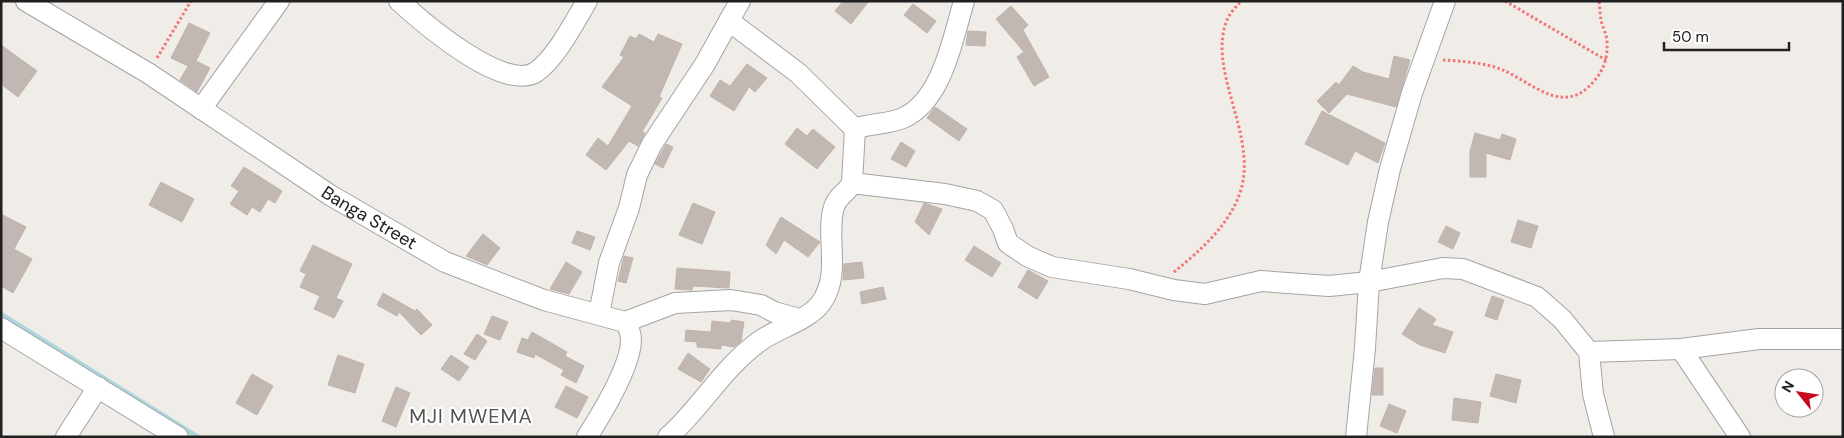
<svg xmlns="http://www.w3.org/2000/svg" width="1844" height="438" viewBox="0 0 1844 438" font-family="'DM Sans',sans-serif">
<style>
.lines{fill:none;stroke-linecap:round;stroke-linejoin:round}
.stream{stroke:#aad6dc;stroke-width:5}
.building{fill:#c1b8b4;stroke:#c2b2aa}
.minor-casing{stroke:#a4a4a4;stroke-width:22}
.path{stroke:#f47576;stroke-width:3;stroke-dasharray:2.5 2.5;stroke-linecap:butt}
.minor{stroke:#fff;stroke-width:20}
.labels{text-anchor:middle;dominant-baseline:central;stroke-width:4;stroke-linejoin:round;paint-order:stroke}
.street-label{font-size:18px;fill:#202020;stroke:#fff}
.quarter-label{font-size:20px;letter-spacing:1px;fill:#535353;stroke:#fff}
</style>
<rect width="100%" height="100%" fill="#f0ede8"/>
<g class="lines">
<!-- stream -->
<path class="stream" d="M1 314 198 437"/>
</g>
<!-- building -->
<path class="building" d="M843 1H869L851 24 835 11Z
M913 4 936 21 927 33 904 15Z
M1011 6 1028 25 1023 30 1049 77 1034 86 1017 57 1024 52 996 19Z
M189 23 210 33 196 61 210 68 197 92 180 80 188 66 171 58Z
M968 31 986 32 985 46 966 45Z
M639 34 654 42 658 34 682 44 659 97 662 98 642 132 645 133 638 146 629 141 606 170 586 155 598 138 608 146 632 106 602 87 624 57 620 55 630 36 636 39Z
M1 45 37 71 18 97 1 84Z
M1394 56 1410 60 1396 107 1347 94 1329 113 1317 101 1336 82 1339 85 1353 66 1363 72 1389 79Z
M747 64 767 78 755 92 749 87 734 111 710 96 720 80 730 86Z
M935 107 967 129 959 141 927 118Z
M1322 111 1385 143 1378 163 1355 151 1348 165 1305 144Z
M797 128 807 136 813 129 835 147 817 169 785 144Z
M1475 133 1500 140 1502 134 1516 139 1510 160 1486 153V177H1470V151Z
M901 142 915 151 906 167 891 159Z
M666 144 673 147 663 168 655 164Z
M244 167 282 191 275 203 268 199 260 212 252 207 247 215 230 204 239 191 231 186Z
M161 182 194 199 182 222 149 205Z
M693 203 715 212 702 244 679 235Z
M924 203 942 209 929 235 915 222Z
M1 214 26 227 14 249 32 259 13 293 1 286Z
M781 217 820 242 808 257 784 240 776 254 766 245Z
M1518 220 1538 226 1531 248 1511 242Z
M1446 226 1460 233 1453 249 1438 242Z
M577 231 595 237 590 250 572 243Z
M483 234 500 248 487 265 466 256Z
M313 245 352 264 336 298 343 301 334 318 314 309 320 296 300 287 306 274 300 271Z
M974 246 1001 263 992 277 965 260Z
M624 256 633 258 626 283 618 281Z
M566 262 582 272 569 294 550 289Z
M862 262 864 278 843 280 844 264Z
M677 268 730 272 729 288 693 286 692 290 675 289Z
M1028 270 1048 281 1037 299 1018 287Z
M883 287 886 299 862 304 860 292Z
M383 293 415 311 417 309 432 325 421 335 399 312 397 316 377 305Z
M1492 296 1504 300 1497 320 1485 316Z
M1419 308 1436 319 1432 325 1453 332 1445 353 1420 345 1402 334Z
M492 316 508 322 500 340 484 334Z
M731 320 744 322 741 341 734 347 721 345V349L697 347V342L685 341 686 330 711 332 712 321 731 323Z
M532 332 567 352 565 356 584 366 576 383 561 375 564 370 535 354 534 358 517 352 522 338 528 340Z
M477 334 487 341 475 360 464 354Z
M688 353 710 369 701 382 678 369Z
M338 355 364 364 355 393 328 385Z
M451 355 469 367 459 381 441 369Z
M1375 368H1383V395H1372Z
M252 374 273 386 257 415 236 403Z
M1496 374 1521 380 1516 403 1490 396Z
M566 386 588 397 577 418 555 407Z
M396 387 410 393 396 427 382 421Z
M1454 398 1481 402 1478 423 1452 420Z
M1389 404 1406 411 1397 433 1380 426Z"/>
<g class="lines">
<defs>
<g id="minor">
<path id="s1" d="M26 1 148 73 330 195 445 262 544 300 625 322C629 328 631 333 631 340 631 366 601 415 587 437"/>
<path d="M399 1C422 22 504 93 536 72 556 58 574 23 587 1"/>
<path d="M729 21 798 73 855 129"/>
<path d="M201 109 279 1"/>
<path d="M852 183 855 129C870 123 891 124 903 118 942 101 953 38 964 1"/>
<path d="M599 314 609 263 629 208 637 175 652 144 705 64 740 1"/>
<path d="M625 322 675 303 731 300 761 305 774 312 799 319"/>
<path d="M1 328 178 437"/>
<path d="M1681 349 1740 437"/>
<path d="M1589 352 1681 349 1759 339H1843"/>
<path d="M66 437 98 387"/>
<path d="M668 437C701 408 723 367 760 341 776 329 809 320 821 303 842 274 825 236 834 207 837 196 848 192 852 183L945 194 977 201 993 210 1003 229 1008 243 1027 256 1052 267 1129 279 1174 290 1205 294 1261 281 1329 286 1369 282 1443 268 1463 269 1537 297 1562 319 1589 352 1593 394 1604 437"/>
<path d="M1356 437 1365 348 1369 282 1378 222 1390 169 1412 93 1445 1"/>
</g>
</defs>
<!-- minor casing -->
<use href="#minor" class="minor-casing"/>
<!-- path -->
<path class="path" d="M1505 1 1606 60
M157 58 191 1
M1443 60C1462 61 1486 63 1503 70 1534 84 1565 117 1594 81 1604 70 1608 57 1607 42 1607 36 1604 30 1602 24 1600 17 1600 9 1599 1
M1174 272C1201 250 1233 222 1242 186 1255 131 1207 69 1227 20 1230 13 1236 7 1241 1"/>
<!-- minor -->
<use href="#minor" class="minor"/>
</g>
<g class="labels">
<!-- street labels -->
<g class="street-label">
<text stroke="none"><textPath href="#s1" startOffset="406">Banga Street</textPath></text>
</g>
<!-- quarter labels -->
<g class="quarter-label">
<text x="471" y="416">MJI MWEMA</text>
</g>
</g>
<!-- border -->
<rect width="1844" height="438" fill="none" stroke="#202020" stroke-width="5"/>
<!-- north arrow -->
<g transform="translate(1799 393) rotate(300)"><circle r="24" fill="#ffffff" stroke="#a6a6a6"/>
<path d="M0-4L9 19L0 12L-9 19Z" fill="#c8091e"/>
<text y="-8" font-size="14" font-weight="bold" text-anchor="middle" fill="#202020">N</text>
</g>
<!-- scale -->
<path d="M1664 42v8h125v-8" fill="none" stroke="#202020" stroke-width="2.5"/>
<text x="1672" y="42" font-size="15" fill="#202020" stroke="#ffffff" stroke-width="4" paint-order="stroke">50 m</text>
</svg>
